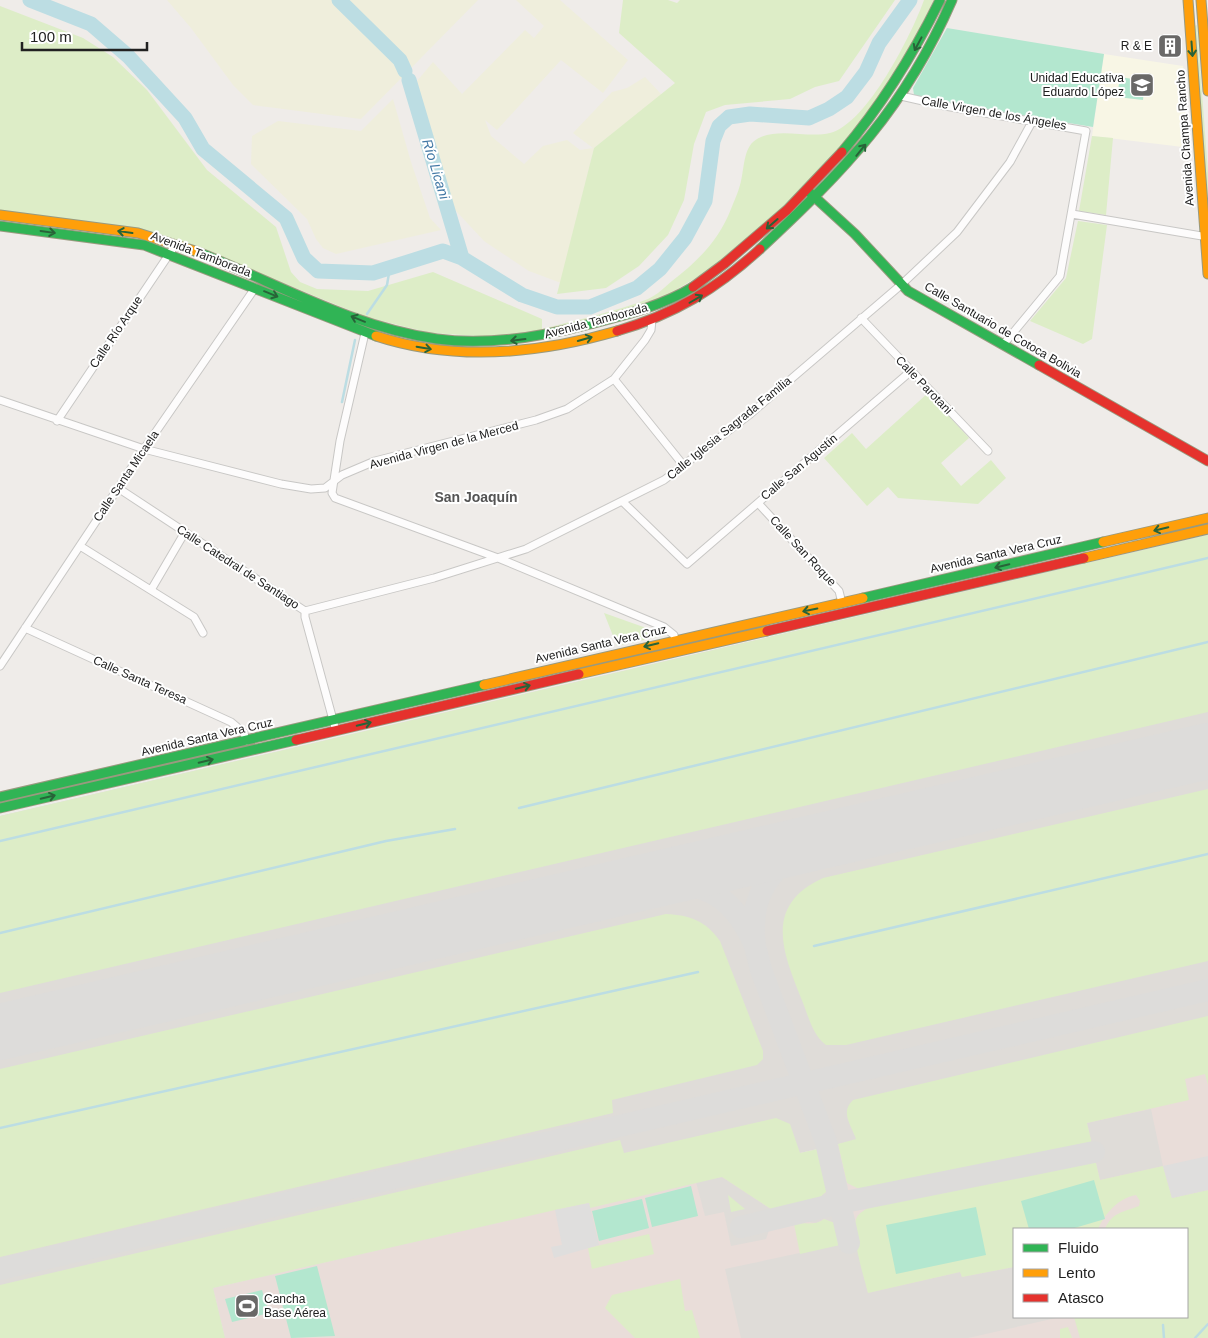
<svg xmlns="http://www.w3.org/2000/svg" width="1208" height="1338" viewBox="0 0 1208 1338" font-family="Arial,sans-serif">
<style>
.education{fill:#f8f6e5}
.military{fill:#e9ddd9;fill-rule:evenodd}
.airport{fill:#dfdcd8}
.farmland{fill:#efeedc}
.grass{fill:#ddedc7}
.pitch{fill:#b3e7cf}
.parking{fill:#dfdedd}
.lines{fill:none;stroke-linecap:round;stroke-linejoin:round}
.stream{stroke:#bcdde3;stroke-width:2.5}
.river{stroke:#bcdde3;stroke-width:15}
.taxiway{stroke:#dddcda;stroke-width:22}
.runway{stroke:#dddcda;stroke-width:56}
.street-casing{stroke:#c8c7c5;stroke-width:9}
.fast-casing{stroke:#999a7f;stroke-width:11}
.slow-casing{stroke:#999a7f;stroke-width:11}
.jam-casing{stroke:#999a7f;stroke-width:11}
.street{stroke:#fdfcfc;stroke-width:7}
.fast{stroke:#30b455;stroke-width:9}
.slow{stroke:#ff9f0a;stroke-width:9}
.jam{stroke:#e5322d;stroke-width:9}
.oneway{stroke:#286338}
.labels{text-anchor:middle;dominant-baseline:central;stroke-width:4;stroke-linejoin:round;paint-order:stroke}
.poi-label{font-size:12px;fill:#212121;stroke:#fff;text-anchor:end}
.street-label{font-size:12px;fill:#212121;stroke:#fff}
.water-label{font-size:14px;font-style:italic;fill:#4278a5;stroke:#fff}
.neighbourhood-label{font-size:14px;font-weight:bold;fill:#545454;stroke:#fff}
</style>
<rect width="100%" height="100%" fill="#efece9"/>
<!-- education -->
<path class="education" d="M1104 54 1183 66 1191 148 1092 136Z"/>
<!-- military -->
<path class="military" d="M1208 1059V1338H225L213 1288ZM1014 1229H1187V1317H1014Z"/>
<!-- airport -->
<path class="airport" d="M1208 535V1059L213 1288 225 1338H0V816Z
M1151 1109 1163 1166 1100 1180 1087 1123Z
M722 1177 774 1211 811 1199 819 1198 828 1190 835 1223 824 1219 817 1223 806 1222 794 1224 769 1230 766 1239 731 1246 724 1212 705 1216 696 1182Z
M856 1241 868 1293 960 1272 962 1277 1014 1267V1317L1056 1318 968 1338H741L725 1269Z"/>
<!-- farmland -->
<path class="farmland" d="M167 0H478L361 119 253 105 233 85 191 28Z
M516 0H560L628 60 603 93 561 60 497 130 485 120 491 136 524 164 543 146 567 140 580 150 593 148 573 133 612 92 627 88 645 77 662 95 594 148 561 283 529 271 484 241 443 197 412 87 433 62 462 94 525 30 534 38 544 26Z
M393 99 411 162 430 218 441 230 336 254 323 248 316 239 307 219 251 164 252 136 278 121 361 131Z"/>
<!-- grass -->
<path class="grass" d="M623 0H668L677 3 680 0H895L839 81 815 87 790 99 725 105 706 112 694 144 684 200 668 235 639 266 606 288 557 294 594 148 675 83 619 33Z
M924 0H934L900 67 851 137 799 192 765 223 709 270 666 296 569 327 495 337 430 333 366 317 180 241 0 211V6L83 38 113 57 147 90 207 170 276 227 291 272 300 282 317 289 368 291 433 272 542 319V329C577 320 614 312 648 299 657 295 665 287 672 281 698 261 719 240 731 209 734 201 738 193 740 185 744 172 743 151 753 142 773 125 807 139 830 133 867 124 912 34 924 0Z
M1197 25 1208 173V218L1194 26Z
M1092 136 1113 138 1106 215 1079 211Z
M1078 221 1107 225 1092 339 1083 344 1030 321 1066 278Z
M928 393 969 438 941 463 961 486 991 460 1006 478 978 504 898 498 888 487 867 506 824 458 852 433 866 449Z
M1208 535V712L0 993V816Z
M604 613 666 635 617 646Z
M1208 789V961L846 1045H826C812 1035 808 1014 801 998 782 951 764 905 823 878Z
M666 914C690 915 706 921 720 941L763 1051V1059L757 1065 612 1100 613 1113 0 1257V1069Z
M1208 1016V1085L1205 1074 1185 1079 1189 1100 1087 1123 1092 1144 874 1189 861 1190 847 1183 838 1144 856 1139C851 1125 840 1112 853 1100Z
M776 1118 790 1124 800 1153 818 1149 828 1190 819 1198 811 1199 804 1204 774 1211 722 1177 590 1208 589 1203 555 1210 213 1288 225 1338H0V1285L620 1140 624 1153Z
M1095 1159 1100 1180 1163 1166 1172 1198 1208 1190V1338H1080L1074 1317H1187V1229H1105C1112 1212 1124 1212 1139 1206L1140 1201 1136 1195C1118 1198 1105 1214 1098 1229H1014V1267L962 1277 960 1272 868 1293C864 1277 849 1231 857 1217 859 1213 865 1210 869 1207Z
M728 1195 745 1209 731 1212Z
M824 1219 835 1223 840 1245 800 1254 794 1224C805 1222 816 1226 824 1219Z
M649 1234 654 1254 592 1269 588 1248Z
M680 1279 685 1311 692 1310 700 1338H635L605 1308 612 1295Z
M1068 1327 1072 1338H1060V1329Z"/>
<!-- pitch -->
<path class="pitch" d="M947 28 1104 54 1093 127 947 103 914 95 913 88Z
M1120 77 1145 81 1143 100 1117 97Z
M1094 1180 1105 1219 1071 1229H1029L1021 1201Z
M691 1186 698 1216 652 1227 645 1198Z
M642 1199 649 1228 599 1241 592 1211Z
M976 1207 986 1255 896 1274 886 1225Z
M317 1266 335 1336 291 1338 275 1276Z
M262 1290 269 1313 232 1322 225 1299Z"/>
<!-- parking -->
<path class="parking" d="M1208 1156V1190L1172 1198 1163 1166Z
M589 1203 599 1245 554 1258 551 1247 562 1245 555 1210Z"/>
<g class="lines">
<!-- stream -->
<path class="stream" d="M367 314 387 285 390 267
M342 402 355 340
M519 808 1208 642
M0 841 1208 558
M0 933 386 841 455 829
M814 946 1208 854
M0 1128 698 972
M1163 1325 1164 1338
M1195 1338 1208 1324"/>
<!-- river -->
<path class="river" d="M30 0 91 24 128 56 185 118 203 149 286 218 304 258 318 271 373 273 443 251 462 258 522 295 557 307H590L637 288 660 269 685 238 705 201 713 141 719 126 729 117 750 114 809 118 829 109 847 97 866 72 879 43 910 0
M339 0 400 60 405 71
M409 80 462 258"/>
<!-- taxiway -->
<path class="taxiway" d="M658 878C709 885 735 898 755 946 748 897 769 868 811 844
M755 946 761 970 826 1142 849 1243
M741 1227 840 1203 1094 1152
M0 1269 1208 990"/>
<!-- runway -->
<path class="runway" d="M0 1032 1208 751"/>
<defs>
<path id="street" d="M901 96 945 106 1086 131 1060 276 1003 345
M1072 214 1208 237
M861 318 988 451
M365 333 340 441 332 493 335 498 498 558 664 627 674 635 675 640
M614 379 684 466
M0 400 144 449 281 484 311 489 325 488 342 475 375 461 536 420 567 409 614 379 645 340 651 330 652 320
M57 421 176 244
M118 488 305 611
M623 502 687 564 911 371
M758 503 839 591 842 603
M80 546 194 617 203 633
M151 590 185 532
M305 611 434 578 526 549 664 480 749 415 902 284 957 232 1010 162 1033 120
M305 611V617L336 731
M25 628 231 722 244 733 246 741
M0 666 144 449 255 288"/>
<path id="fast" d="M842 152C882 105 913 55 940 0
M808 191 855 234 908 291 1039 365
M0 226 144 245 376 336
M760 249C845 170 905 108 952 0
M195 251C275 282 351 327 437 339 488 346 541 337 590 324 625 315 662 306 693 287
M863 598 1103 542
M0 797 484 685
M0 808 296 740"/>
<path id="slow" d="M1188 0 1208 274
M1201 0 1208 91
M0 215 138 233 195 251
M376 336C455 362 538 354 617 331
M1103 542 1208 518
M1084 558 1208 529
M579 674 767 631
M484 685 863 598"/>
<path id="jam" d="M693 287 724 264 787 210 842 152
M617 331C675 314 716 289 760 249
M1039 365 1208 461
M767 631 1084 558
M296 740 579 674"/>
</defs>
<!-- street casing -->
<use href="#street" class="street-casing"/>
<!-- fast casing -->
<use href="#fast" class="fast-casing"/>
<!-- slow casing -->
<use href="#slow" class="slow-casing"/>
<!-- jam casing -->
<use href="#jam" class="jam-casing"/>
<!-- street -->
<use href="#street" class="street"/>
<!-- fast -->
<use href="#fast" class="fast"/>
<!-- slow -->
<use href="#slow" class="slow"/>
<!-- jam -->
<use href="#jam" class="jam"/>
</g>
<!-- one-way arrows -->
<defs><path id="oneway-shaft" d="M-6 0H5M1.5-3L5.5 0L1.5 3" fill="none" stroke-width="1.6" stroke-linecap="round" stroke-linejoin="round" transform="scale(1.25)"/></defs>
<g class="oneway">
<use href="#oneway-shaft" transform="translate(918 44) rotate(118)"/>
<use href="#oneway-shaft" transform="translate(1192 49) rotate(86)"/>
<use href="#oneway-shaft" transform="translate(861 150) rotate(-51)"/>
<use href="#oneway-shaft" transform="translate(772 224) rotate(139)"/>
<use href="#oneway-shaft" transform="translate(48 232) rotate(8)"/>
<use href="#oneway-shaft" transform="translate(125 232) rotate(-172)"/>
<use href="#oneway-shaft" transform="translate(271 294) rotate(22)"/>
<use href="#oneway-shaft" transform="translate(696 299) rotate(-30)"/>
<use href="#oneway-shaft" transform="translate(358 319) rotate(-158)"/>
<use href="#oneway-shaft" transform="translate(585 339) rotate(-16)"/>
<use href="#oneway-shaft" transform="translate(518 340) rotate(173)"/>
<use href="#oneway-shaft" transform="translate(424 348) rotate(10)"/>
<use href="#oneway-shaft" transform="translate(1161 529) rotate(167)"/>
<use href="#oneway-shaft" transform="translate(1002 566) rotate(167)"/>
<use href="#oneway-shaft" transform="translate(810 610) rotate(168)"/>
<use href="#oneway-shaft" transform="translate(651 645) rotate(167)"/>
<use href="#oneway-shaft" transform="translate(523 687) rotate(-13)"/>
<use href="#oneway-shaft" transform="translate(364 724) rotate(-13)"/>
<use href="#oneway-shaft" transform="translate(206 761) rotate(-13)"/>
<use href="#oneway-shaft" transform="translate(48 797) rotate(-13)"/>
</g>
<!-- icons -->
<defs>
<symbol id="building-square" viewBox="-11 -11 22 22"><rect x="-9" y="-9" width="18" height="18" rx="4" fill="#696867" stroke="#fff"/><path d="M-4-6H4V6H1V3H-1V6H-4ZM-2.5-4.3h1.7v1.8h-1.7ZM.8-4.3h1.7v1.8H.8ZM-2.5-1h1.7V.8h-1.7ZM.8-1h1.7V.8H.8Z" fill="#fff"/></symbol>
<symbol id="school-square" viewBox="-11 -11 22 22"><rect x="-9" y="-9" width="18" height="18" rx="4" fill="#696867" stroke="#fff"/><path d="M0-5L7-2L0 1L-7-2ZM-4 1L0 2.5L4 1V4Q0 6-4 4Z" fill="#fff"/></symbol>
<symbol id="stadium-square" viewBox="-11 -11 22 22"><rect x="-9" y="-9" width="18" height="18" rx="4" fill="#696867" stroke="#fff"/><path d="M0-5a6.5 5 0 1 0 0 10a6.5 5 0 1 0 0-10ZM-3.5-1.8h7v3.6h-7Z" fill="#fff"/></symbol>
</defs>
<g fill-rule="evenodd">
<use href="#building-square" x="1156" y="32" width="28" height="28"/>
<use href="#school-square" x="1128" y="71" width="28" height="28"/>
<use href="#stadium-square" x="233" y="1292" width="28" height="28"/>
</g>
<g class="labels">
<!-- poi labels -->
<g class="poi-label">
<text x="1152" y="46">R &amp; E</text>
<text x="1124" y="78">Unidad Educativa<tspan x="1124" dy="14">Eduardo López</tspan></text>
<text x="264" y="1299" text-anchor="start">Cancha<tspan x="264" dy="14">Base Aérea</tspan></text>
</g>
<!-- street labels -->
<g class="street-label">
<text transform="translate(994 113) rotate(10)">Calle Virgen de los Ángeles</text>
<text transform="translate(1185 138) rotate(-94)">Avenida Champa Rancho</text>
<text transform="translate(201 254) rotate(21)">Avenida Tamborada</text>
<text transform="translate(596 321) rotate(-15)">Avenida Tamborada</text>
<text transform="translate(1003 330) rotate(30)">Calle Santuario de Cotoca Bolivia</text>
<text transform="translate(116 332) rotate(-56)">Calle Río Arque</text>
<text transform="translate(924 385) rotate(46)">Calle Parotani</text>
<text transform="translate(729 428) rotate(-39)">Calle Iglesia Sagrada Familia</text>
<text transform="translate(444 445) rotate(-15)">Avenida Virgen de la Merced</text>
<text transform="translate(799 467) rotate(-40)">Calle San Agustín</text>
<text transform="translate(126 476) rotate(-56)">Calle Santa Micaela</text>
<text transform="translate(803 551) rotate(47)">Calle San Roque</text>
<text transform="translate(996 554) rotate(-13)">Avenida Santa Vera Cruz</text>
<text transform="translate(238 567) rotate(33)">Calle Catedral de Santiago</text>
<text transform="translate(601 644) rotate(-13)">Avenida Santa Vera Cruz</text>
<text transform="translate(140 680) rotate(24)">Calle Santa Teresa</text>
<text transform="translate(207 737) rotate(-13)">Avenida Santa Vera Cruz</text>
</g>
<!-- water labels -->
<g class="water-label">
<text transform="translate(436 169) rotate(73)">Río Licani</text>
</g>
<!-- neighbourhood labels -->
<g class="neighbourhood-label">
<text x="476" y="497">San Joaquín</text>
</g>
</g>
<!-- legend -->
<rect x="1013" y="1228" width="175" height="90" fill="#ffffff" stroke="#a6a6a6"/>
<rect x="1023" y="1244" width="25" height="8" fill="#30b455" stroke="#a6a6a6"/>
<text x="1058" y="1253" font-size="15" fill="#212121">Fluido</text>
<rect x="1023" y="1269" width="25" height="8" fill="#ff9f0a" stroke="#a6a6a6"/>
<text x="1058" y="1278" font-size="15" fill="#212121">Lento</text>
<rect x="1023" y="1294" width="25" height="8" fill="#e5322d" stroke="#a6a6a6"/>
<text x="1058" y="1303" font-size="15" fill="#212121">Atasco</text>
<!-- scale -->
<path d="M22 42v8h125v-8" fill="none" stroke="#212121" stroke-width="2.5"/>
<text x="30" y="42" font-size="15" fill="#212121" stroke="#ffffff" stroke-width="4" paint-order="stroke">100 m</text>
</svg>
